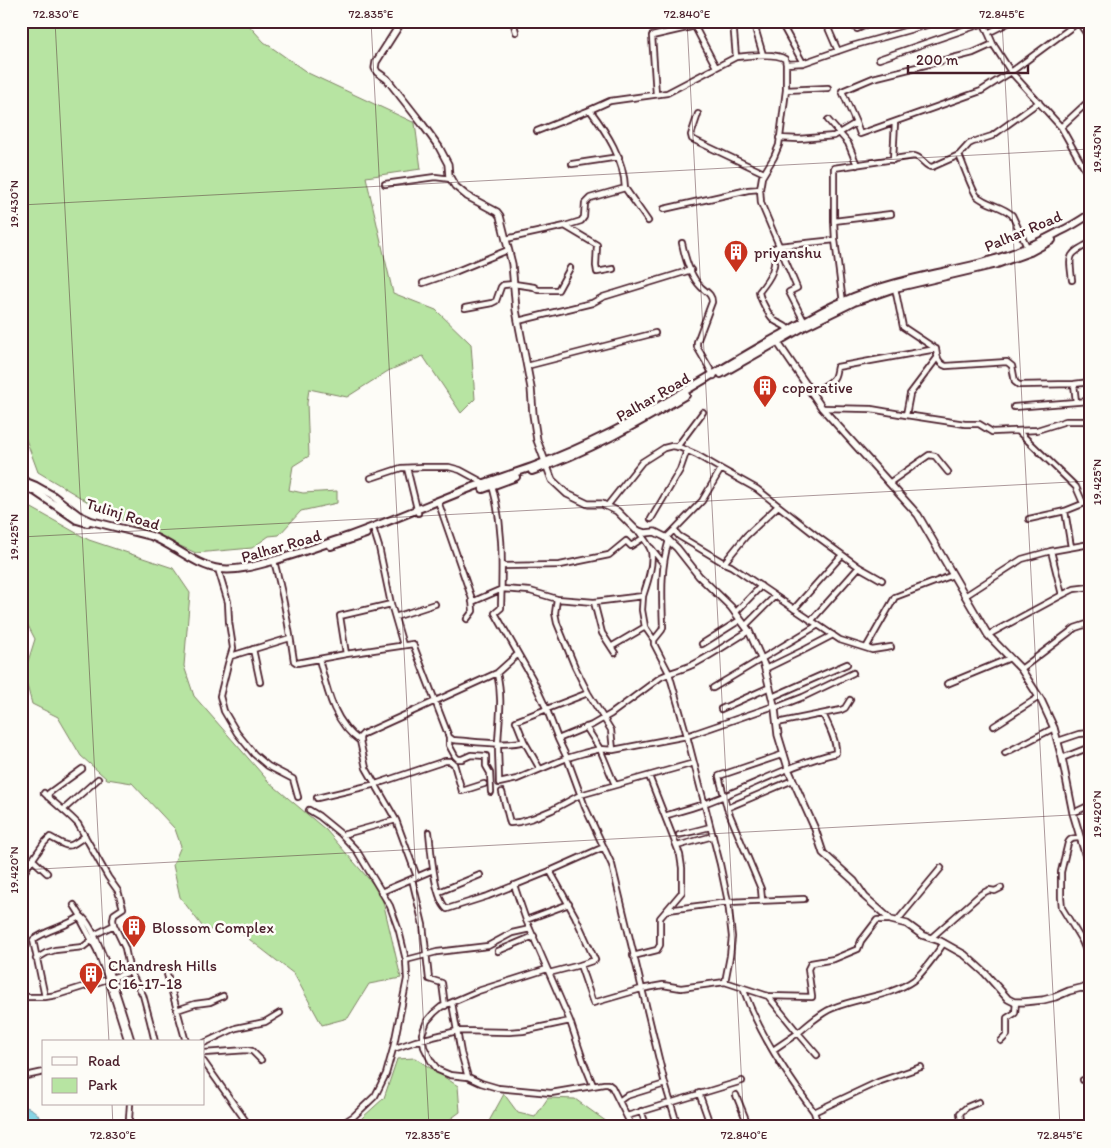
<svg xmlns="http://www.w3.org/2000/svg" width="1111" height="1148" viewBox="0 0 1111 1148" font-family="Itim,sans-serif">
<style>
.green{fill:#b7e4a2;stroke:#808266}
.water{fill:#86d4e4;stroke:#6e8c9a}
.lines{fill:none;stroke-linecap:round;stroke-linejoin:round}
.minor-casing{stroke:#4a1f2b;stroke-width:8}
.tertiary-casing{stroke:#4a1f2b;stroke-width:9}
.secondary-casing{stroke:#4a1f2b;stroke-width:10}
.minor{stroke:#fdfcf7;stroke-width:4.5}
.tertiary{stroke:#fdfcf7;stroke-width:5.5}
.secondary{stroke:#fdfcf7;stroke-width:6}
.ticks{fill:none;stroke:#4a1f2b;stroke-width:1;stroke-opacity:0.45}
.labels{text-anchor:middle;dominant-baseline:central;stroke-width:5;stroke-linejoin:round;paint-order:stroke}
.street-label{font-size:16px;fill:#4a1f2b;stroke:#fdfcf7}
.poi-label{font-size:16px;fill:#4a1f2b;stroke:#fdfcf7;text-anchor:start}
.neatline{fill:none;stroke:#4a1f2b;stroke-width:2}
.ticks-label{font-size:12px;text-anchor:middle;fill:#4a1f2b}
</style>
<rect width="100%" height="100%" fill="#fdfcf7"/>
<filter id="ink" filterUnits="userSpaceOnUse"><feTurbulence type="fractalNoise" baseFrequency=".02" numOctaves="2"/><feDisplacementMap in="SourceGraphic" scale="10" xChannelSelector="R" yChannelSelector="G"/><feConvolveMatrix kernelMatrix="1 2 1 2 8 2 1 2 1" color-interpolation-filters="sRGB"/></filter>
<g filter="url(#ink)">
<!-- green -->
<path class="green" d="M21 21H245L264 42 308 73 415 123 421 169 366 177 393 293 436 310 471 344 475 399 461 413 423 356 388 371 347 397 309 389 307 403 309 456 293 466 289 490 303 493 337 491V503L301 511 279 535 269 536 252 548 196 553 108 514 38 472 21 426Z
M21 502 89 540 173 568 190 593 184 666 194 696 269 782 326 830 381 893 401 978 369 984 348 1018 322 1025 294 974 236 929 205 930 180 897 173 865 181 846 175 829 132 783 107 779 81 756 58 717 32 704 24 674 35 639 21 612Z
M415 1058 458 1086 460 1112 449 1120 452 1127H352L384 1098 397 1059Z
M504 1094 518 1113 535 1117 548 1098 575 1099 614 1127H492L488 1123Z"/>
<!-- water -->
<path class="water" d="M21 1105C35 1110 40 1112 41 1127H21Z"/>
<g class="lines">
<defs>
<path id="minor" d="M513 21 516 32
M733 21 736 57C748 56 775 52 785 59L786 64
M753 21 763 55
M780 21 803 63
M825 21 838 51
M851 21 854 27 857 29 876 21
M983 21 993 44 1011 72 1061 127 1084 168 1090 176
M1078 21 1090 39
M988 33 1012 21
M993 44 973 53 873 78 842 91 856 123 860 134 981 91 1011 72 1080 21
M879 59 984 23
M786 90 828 88
M656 94 652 36 691 27H695L716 67
M698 114 691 135 692 139 764 173
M828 120 848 143 857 165
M1061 127 1090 100
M537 131 590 110 610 101 667 93 736 57
M779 138 799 139 834 136 856 123
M959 155C963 164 972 190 977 196 987 205 1003 206 1012 215L1028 249
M893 160 895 122
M572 164 619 157
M385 184 435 177 451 179
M625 188 648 221
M664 209 748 190 760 189
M834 221 891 214
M565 226 597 245 596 266 597 272 613 269
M506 239 565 226 581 221 584 217 585 203 590 198 625 188C624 159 607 133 590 110
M835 240 834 221V168L914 156C922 157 925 167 932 167L959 155 969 144 973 142 992 136 996 133 1039 102
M682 243C685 258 690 276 701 287 706 292 712 294 712 302L697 342V347L714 376
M1072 280C1069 255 1067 255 1090 243
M423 283 452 273 508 250
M895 288 903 327 936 349C937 357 938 363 946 366L1007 362 1012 366 1015 382 1019 385 1074 384 1090 382
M465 308 492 303 496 301 501 287 503 285 514 284 534 287 538 290H558L570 268
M518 321 592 303 603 297 691 270
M805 323 789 292 797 288 761 203 760 189 762 177 774 157 779 145 786 90V64L803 63 852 46 927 25 932 21
M789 330C784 324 781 325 775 321 769 316 760 299 759 292 771 277 777 268 774 248L779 246 835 240 843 303
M527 366 655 333
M1074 384 1076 402 1090 401
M811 393C818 389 828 385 833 379 836 376 836 370 837 367L936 349
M1014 407 1076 402
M822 408 871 409 906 415 965 424H979L992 432 1037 430 1066 421H1090
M906 415 910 394 937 358
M1019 432 1076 487 1083 503
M677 447 703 412
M407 468 418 513
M371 478 401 468 423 467H449L460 470 484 483
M889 483 929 455 935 456 948 472
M492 485C504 528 502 564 501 608L495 613 532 678 547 710 558 739 567 758 585 807 612 865 665 1084 678 1127
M439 504 472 599 473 611 467 619
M607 506 642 462 664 448 672 446 679 447 697 455 721 469 757 489 818 537 859 567 882 580
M1065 511 1071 547
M651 519 680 470 687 450
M1029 519 1065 511 1090 501
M674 530 702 501 721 469
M374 531 379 547 391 604 403 645
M666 538 674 530 679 536 724 563 731 566 840 640 872 650 891 647
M669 540C660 569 662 597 663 627L662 630 654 640V644L669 673 687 736 720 864 728 902 732 937 730 956 725 982
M651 548 663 563
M274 561C283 594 289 627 294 661L297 663 346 654 413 644 449 737 453 740C470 741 509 747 524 741L516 721 588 693
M724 563 746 536 778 506
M502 566 560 565 609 555 626 541 631 546 643 538 645 540
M219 572 228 602 229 622 233 648 228 664 220 696 224 711 237 733 254 754 268 766 293 779 298 797
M1062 595 1051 551 1090 544
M965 596 1022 559 1051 551
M557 599 555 613 557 623 575 667 588 693 611 730 613 750
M472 602 502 589 530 591 557 599 594 602 643 596C647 584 654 564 651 551 649 544 642 537 638 530
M594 602 602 633 615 653
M794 609 842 555
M735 613 761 586
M395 617 435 604
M811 621 859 567
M745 626 775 596
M645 627 654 640
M988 635 1062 595 1074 589 1090 587
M702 644 740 620
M611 647 645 627 642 610 643 596
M866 648 895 597 953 575
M253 649 260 682
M346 654 340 616 391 604
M231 656 290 638
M319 659C327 689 333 722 360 741
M765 669 806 649 833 635
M1021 669 1075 628 1090 623
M497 673C503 698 499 719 498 743 498 757 499 770 499 783L517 779 567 758 584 753 600 749 613 750 687 736 774 706
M947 684 1010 658
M713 688 818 625
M772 697 847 664
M775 708 803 697 853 673
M721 709 770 687
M777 723 841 710 845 708 850 700
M994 726 1039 697
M586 727 600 749 615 785
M449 737V745L455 756 458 759H462L471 755 486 756V766L490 773 491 792
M558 739 592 725 611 714 661 677C673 671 686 669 698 662 715 653 732 641 749 631
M524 741 540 769
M1058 741 1079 734 1090 733
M1005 753 1054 728
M1062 758 1090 747
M502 792 510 823 519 822 533 818 552 810 580 795 694 763
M44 793C55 804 68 813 78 824L108 877 118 891 123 908 114 914 113 920 114 925 125 948 130 972 143 995 150 1021 155 1042
M48 797 49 793 82 769
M317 798 376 784 445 761H450L454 764 462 791 484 784
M727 808 793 780
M63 810 98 779
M309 810 319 816 341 834 357 851 390 906 399 931 406 960 407 979 393 1049 386 1074 375 1096 354 1116 337 1127
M1073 813 1090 805
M665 816C679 811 693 808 706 803 750 787 791 764 836 753 837 741 828 725 823 714
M429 832C431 850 434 898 447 909L488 896 550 871 575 916 595 960 580 965 593 1003 641 989 663 985 681 988 725 982 768 996 812 997 808 969 811 963 834 959 858 949 861 941 877 920H891
M342 835 396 820
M679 835 710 827
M1080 838C1075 838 1070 838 1068 843L1061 872V897L1062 908 1082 941 1090 960
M677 846 713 836
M32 859 47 873
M28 866 44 843 50 837C69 847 67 850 85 836
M550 871 604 847
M417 877 396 820 366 768 360 741V737L363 734 497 673 518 654
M412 879 423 925 429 979 442 983 445 1006
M381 892 433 870
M439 892 480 875
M762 900 761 889 727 808 719 776 784 754
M74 905 81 916V920L97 950 108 979 128 1042
M668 910 728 902 804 899
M81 916C97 924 125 1020 132 1042
M526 920 569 904
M897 921 941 868
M94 935 114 925
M931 938 981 894 989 890 995 891 1001 888
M498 951 534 936
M633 956 657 950 660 945V918L682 892V868L680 855 649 776
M36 959 46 953 55 950 83 947 92 940
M406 960 437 952 488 946 512 933 530 929
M547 969 478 991 441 1007 434 1013 427 1021 422 1034 424 1047 431 1061 438 1070 450 1075 468 1077 481 1083 498 1088 551 1093 604 1084H608L612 1087 632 1127
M549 973 580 965
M167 974 186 1042
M743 988C759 1034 786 1073 814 1112L878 1082 921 1067
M768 996 798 1033C809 1024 820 1013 833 1008 859 997 890 997 914 980 924 972 936 954 944 943
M21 997H45L57 995 130 972
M45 997 33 940C47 929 67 927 81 916
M452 1003 461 1053 468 1077
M177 1010 195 1004 210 1002 223 996
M570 1021 584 1063 593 1085
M1001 1041 1007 1035V1018L1015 1013 1016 1002
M204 1043 236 1028 265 1022 280 1013
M393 1049 416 1041 457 1031 509 1032 523 1031 570 1021 526 920 514 885
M773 1050 798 1033 817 1055
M204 1053 247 1050 252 1051 261 1060
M204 1062 250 1127
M21 1077 44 1072
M1083 1080 1090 1078
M699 1093 711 1127
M736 1095 749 1127
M619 1101 626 1096 665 1084
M641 1111 647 1127
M814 1112 819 1127
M627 1116 742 1081
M129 1119 130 1104
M93 1127H96
M964 1127 961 1121 960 1113 967 1107 979 1102"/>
<path id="tertiary" d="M402 21 376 62 375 68 377 72 387 79 423 125 439 147 448 164 449 176 455 186 467 196 497 212 500 216 512 264 516 310 531 388 533 414 537 440 552 480 567 494 588 504H602L617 511 636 530 645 533 655 532 665 537 677 548 699 576 731 607 749 631 764 665 775 709 778 735 789 771 815 829 823 853 854 881 865 897 891 920 907 924 922 935 940 941 965 955 985 973 1008 999 1014 1002H1023L1043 1000 1055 997 1069 991 1081 988 1090 989
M778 343 822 408 918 515 988 635 1021 669 1041 700 1054 728 1062 758 1073 813 1090 870
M21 852C28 861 31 866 21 874
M1090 962H1088L1090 976"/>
<path id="secondary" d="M721 374 807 325 854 302 895 288 997 264 1030 252 1052 240
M532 471C587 452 637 424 686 395
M21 480 36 486 52 495 78 515 91 521 151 536C174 545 196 566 220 569 239 571 258 565 276 560 300 553 325 544 349 536 391 521 432 503 473 487 493 480 512 474 532 467 559 457 586 445 612 432 669 403 724 366 781 335 801 323 822 310 844 301 887 282 933 275 978 264 1006 257 1033 246 1059 232 1070 227 1080 221 1090 214
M21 485 36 492 77 520 87 523
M483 489 516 477
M331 546 366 534"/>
</defs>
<!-- minor casing -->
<use href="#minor" class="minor-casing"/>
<!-- tertiary casing -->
<use href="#tertiary" class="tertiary-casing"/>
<!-- secondary casing -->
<use href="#secondary" class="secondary-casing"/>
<!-- minor -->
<use href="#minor" class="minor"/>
<!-- tertiary -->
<use href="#tertiary" class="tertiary"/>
<!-- secondary -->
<use href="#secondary" class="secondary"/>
</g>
</g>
<!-- ticks -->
<path class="ticks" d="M55 21 109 1042M371 21 429 1127M687 21 744 1127M1002 21 1060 1127M21 205 1090 149M21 537 1090 481M21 870 1090 814M112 1104 113 1127"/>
<!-- icons -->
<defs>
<symbol id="building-pin" viewBox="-11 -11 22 30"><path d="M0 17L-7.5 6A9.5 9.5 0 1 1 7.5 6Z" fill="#c8321e" stroke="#fdfcf7"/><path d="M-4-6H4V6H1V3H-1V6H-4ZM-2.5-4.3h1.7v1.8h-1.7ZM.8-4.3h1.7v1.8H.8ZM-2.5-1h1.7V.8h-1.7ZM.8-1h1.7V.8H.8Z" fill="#fff"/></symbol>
</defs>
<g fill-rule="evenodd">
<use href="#building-pin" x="722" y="238" width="28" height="38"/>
<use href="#building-pin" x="751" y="373" width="28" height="38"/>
<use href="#building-pin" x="120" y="913" width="28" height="38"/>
<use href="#building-pin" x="77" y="960" width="28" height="38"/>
</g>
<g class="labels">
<!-- street labels -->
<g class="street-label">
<text transform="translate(1023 231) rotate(-23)">Palhar Road</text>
<text transform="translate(653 397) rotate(-30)">Palhar Road</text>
<text transform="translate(123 514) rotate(17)">Tulinj Road</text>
<text transform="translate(281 546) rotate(-16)">Palhar Road</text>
</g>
<!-- poi labels -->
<g class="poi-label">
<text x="754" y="252">priyanshu</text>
<text x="782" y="387">coperative</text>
<text x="152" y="927">Blossom Complex</text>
<text x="108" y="965">Chandresh Hills<tspan x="108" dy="18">C 16-17-18</tspan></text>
</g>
</g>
<!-- margin -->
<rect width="1111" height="1148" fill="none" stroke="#fdfcf7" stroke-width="55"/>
<!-- legend -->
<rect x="42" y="1040" width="162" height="65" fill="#fdfcf7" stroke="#b5a4a5"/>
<rect x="52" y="1057" width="25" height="8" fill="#fdfcf7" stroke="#b5a4a5"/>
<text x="88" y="1066" font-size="15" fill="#4a1f2b">Road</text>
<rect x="52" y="1078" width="25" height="15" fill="#b7e4a2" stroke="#b5a4a5"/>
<text x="88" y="1090" font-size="15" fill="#4a1f2b">Park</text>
<!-- scale -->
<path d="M908 65v8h120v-8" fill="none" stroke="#4a1f2b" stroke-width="2.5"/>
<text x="916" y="65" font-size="15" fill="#4a1f2b" stroke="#fdfcf7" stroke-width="4" paint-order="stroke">200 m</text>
<rect x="28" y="28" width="1056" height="1092" class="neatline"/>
<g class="ticks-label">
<text x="56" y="18">72.830°E</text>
<text x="371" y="18">72.835°E</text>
<text x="687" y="18">72.840°E</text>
<text x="1002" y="18">72.845°E</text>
<text transform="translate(1097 149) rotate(-90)" y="4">19.430°N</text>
<text transform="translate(14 204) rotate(-90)" y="4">19.430°N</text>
<text transform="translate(1097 482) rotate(-90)" y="4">19.425°N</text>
<text transform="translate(14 537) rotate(-90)" y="4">19.425°N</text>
<text transform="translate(1097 814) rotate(-90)" y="4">19.420°N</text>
<text transform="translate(14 870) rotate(-90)" y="4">19.420°N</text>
<text x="113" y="1139">72.830°E</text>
<text x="428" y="1139">72.835°E</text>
<text x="744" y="1139">72.840°E</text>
<text x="1060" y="1139">72.845°E</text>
</g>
</svg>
